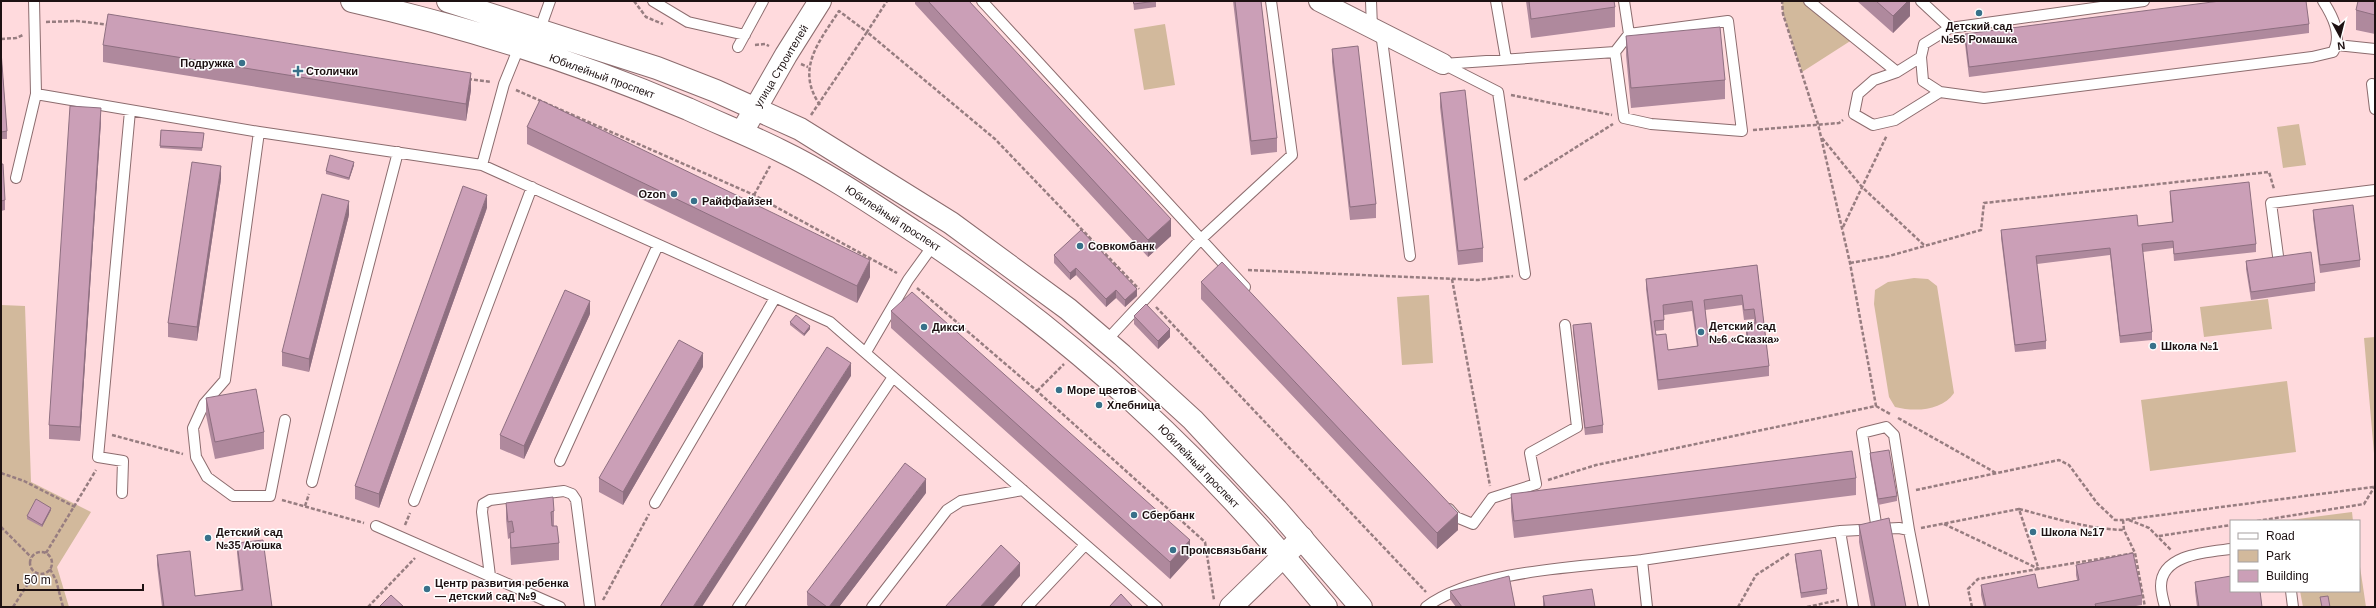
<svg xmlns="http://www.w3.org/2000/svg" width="2376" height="608" viewBox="0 0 2376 608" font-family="Helvetica,sans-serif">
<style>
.green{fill:#d2b99c}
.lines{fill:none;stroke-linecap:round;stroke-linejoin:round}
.service-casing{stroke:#8c6c6e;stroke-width:12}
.minor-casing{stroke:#8c6c6e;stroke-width:22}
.tertiary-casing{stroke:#8c6c6e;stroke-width:24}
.secondary-casing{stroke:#8c6c6e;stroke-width:24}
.path{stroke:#977d80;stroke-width:2.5;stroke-dasharray:4 2;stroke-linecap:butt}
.service{stroke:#fff;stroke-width:10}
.minor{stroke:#fff;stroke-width:20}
.tertiary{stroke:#fff;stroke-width:22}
.secondary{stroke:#fff;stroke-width:22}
.wall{fill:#af899d;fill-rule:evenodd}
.shaded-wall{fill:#8e6f80}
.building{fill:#cb9fb7;stroke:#8e6f80;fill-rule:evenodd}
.poi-dot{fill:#38718a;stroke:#fff;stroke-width:1.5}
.labels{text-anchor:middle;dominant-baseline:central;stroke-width:3;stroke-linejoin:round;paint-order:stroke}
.poi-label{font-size:11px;font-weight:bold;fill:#1d1112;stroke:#fff;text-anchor:start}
.street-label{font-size:11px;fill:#1d1112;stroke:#fff}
</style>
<rect width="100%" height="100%" fill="#ffdadd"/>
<!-- green -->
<path class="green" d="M1782 1H1809L1855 38 1802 72 1783 14Z
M1165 24 1175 85 1144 90 1134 29Z
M2299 124 2306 165 2283 168 2277 127Z
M1914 278 1928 279 1937 286 1954 393C1942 411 1915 412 1895 407L1889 397 1874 304 1875 290 1888 282Z
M1429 295 1433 363 1402 365 1397 297Z
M2268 299 2272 329 2204 337 2200 307Z
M1 305 25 306 31 482 91 512 57 567 69 607H1Z
M2375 337V465L2364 338Z
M2287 381 2296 452 2150 471 2141 400Z
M2352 512 2353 521 2290 520Z
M2359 560 2366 607H2303L2300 591H2359Z"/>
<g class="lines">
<defs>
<path id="service" d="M653 1 688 22 745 35
M982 1 1245 287
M1371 1 1372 28
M1496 1 1506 59
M1624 1 1629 34
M1809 1 1897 72 1921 57
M1921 1 1950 28
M2144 1 1950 28 1924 44 1921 57 1923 81 1940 92 1984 98 2312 57 2333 52C2343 35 2332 15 2323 1
M540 29 550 1
M1381 32 1410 256
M2337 45 2375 49
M738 47 763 1
M1443 64 1615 52 1624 118 1651 124 1742 131 1728 21 1629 34 1615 52
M1443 64 1498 92 1525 274
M1897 72 1874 80 1858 94 1854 114 1873 125 1895 120 1940 92
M2372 84 2375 109
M36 94 259 132 482 165 830 322 1157 607
M259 132 225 380 204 404 193 428 196 457 207 477 233 496H270L285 420
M482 165 504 84 519 47
M16 178 36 94 34 1
M2278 256 2271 203 2375 190
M1106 341 1201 239 1292 155 1271 1
M866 352 908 280 934 244
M560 461 658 245
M312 482 398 152
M122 493 123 461 98 457 130 111
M414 501 532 187
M655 503 775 298
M1449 509 1456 517 1473 524 1492 498 1536 484 1530 453 1577 427 1565 325
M376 526 560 607
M1877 530 1862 433 1886 427 1894 435 1909 530
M1840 531 1853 607
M1642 560 1840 531 1899 528 1909 530 1924 607
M490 576 482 512 483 504 490 500 564 491 572 494 576 500 590 607
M2291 591 2293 607
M738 607 893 377
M872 607 947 510 961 501 1023 490
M1027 607 1085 545
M1426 607C1475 570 1580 567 1642 560L1647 607
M2165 607C2163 600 2161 592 2161 586 2161 554 2208 552 2231 549"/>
<path id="minor" d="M1319 1 1443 64"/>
<path id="tertiary" d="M742 132 786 55 820 1
M1231 607 1302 538"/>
<path id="secondary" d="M352 1C467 27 580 63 688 109 718 123 749 135 779 150 827 173 871 203 915 232 1074 337 1206 459 1326 607
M448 1 657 68 716 91 800 129 951 223 1068 309 1122 355 1193 420 1277 510 1361 607"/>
</defs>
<!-- service casing -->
<use href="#service" class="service-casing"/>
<!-- minor casing -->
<use href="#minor" class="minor-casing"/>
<!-- tertiary casing -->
<use href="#tertiary" class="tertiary-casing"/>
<!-- secondary casing -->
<use href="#secondary" class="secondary-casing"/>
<!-- path -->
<path class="path" d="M634 1 646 17 663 24
M46 22 77 21 109 25
M1 39 16 38 23 35
M755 45 765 44 769 46
M801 64 808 67
M468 79 491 82
M516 90 754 195 897 273
M1511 95 1612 115
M820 105C795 69 819 42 839 11L867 32 887 1
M811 115 867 32 995 139 1139 289
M1753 130 1839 123 1843 120
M1822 138 1862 187 1925 246
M1524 180 1613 124
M754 195 770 166
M1843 227 1887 135
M1850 263 1889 256 1981 230 1984 203 2269 172 2274 189
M1248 270 1478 280 1513 276
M1452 279 1490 486
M917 288 1037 391 1205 542 1214 600
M1156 307 1426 592
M1037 391 1064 364
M1876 406 1890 414
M1898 418 1996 473
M112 435 183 454
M1 473 24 481 75 507
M1548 480 1596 465 1876 406 1850 263 1818 124 1783 14 1782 1
M1916 490 2059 460 2069 465 2097 503 2115 520H2123L2373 487
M282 500 364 523
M305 506 309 494
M2019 509C2054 518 2088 529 2124 530
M2123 520 2124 530 2135 553
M2129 520 2149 528 2171 550
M2257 521 2364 504 2375 486
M1944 524 2039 569
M405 525 410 513
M1 527 31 557
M1921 528 2019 509 2039 570
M2159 536 2231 525
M30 563a11 11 0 1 1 22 0a11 11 0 1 1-22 0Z
M46 553 96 470
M50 569 56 580 63 607
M603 600 649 514
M13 607 35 573
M368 607 415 558
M1738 607 1756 575 1790 553
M1807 607 1839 600
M1972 607 1968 589 1978 579 2135 553 2145 607"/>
<!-- service -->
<use href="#service" class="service"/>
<!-- minor -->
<use href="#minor" class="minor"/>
<!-- tertiary -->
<use href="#tertiary" class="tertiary"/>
<!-- secondary -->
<use href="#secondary" class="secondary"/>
</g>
<!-- wall -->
<path class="wall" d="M915 1H969L1171 236 1148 257 915 4Z
M1133 1H1156V7L1134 10Z
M1233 1H1261L1277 138V152L1251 155Z
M1526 1H1614L1615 7V27L1531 38Z
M1857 1H1910V16L1893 33Z
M2375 1V34L2356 30V10Z
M2309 24V33L1969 77 1965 44V34Z
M1626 36 1725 80V99L1631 108 1626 55Z
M103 45 471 90 466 121 103 62Z
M1332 49 1376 204V218L1350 220 1332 62Z
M1 51 7 131V139H1Z
M1440 93 1483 248V262L1458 265 1440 107Z
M101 121 80 441 49 439V425Z
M527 127 870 277 857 303 527 144Z
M161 130 204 133 202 151 160 148Z
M1 164 5 200V210L1 211Z
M354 165 349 180 326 174V171Z
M221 179 197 341 168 337V323Z
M2170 191 2256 244V252L2174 261 2173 248 2143 252 2152 332V340L2120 343 2110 255 2037 264 2046 341V349L2015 352 2001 238V230L2138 226 2172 222 2170 199Z
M487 208 379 508 355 499V486Z
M2313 210 2360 260V267L2320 273 2313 218Z
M349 215 309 372 282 366V352Z
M1054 255 1137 296 1125 307 1116 298 1106 307 1076 275 1070 280 1054 263Z
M2246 261 2315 283V291L2251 300 2246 269Z
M1757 265 1769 366V376L1658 390 1646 289V279ZM1742 305 1744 320 1754 319V323L1746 324V340L1709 344 1705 310ZM1692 311 1697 346 1668 350 1656 335 1655 331 1664 330V315Z
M1201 282 1458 530 1437 549 1201 299Z
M891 311 1190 557 1170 579 891 328Z
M590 314 524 459 500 449V435Z
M1134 316 1170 337 1158 349 1134 324Z
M790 322 810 329 804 336 790 325Z
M1573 325 1603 425V433L1585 435 1573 332Z
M703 367 623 505 599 492V478Z
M206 398 264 432V449L215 459 206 415Z
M1870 453 1897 496V501L1878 505 1870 458Z
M1856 478V495L1514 538 1511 511V494Z
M926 493 839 607H809L807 605V592Z
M506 503 554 511V526L559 543V560L511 565 510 550V538L508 539 506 519Z
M51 510 42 527 27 519V516Z
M1859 525 1906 607H1871L1859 542Z
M237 543 272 607H162L157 565V555L195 596 241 590 237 553Z
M1795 554 1827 589V594L1801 598 1795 559Z
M2076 565 2142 595V605L2130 607H1984L1981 595V585L2038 588 2077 580 2076 575Z
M2195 582 2262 607H2197L2195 591Z
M1450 591 1515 607H1456L1450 599Z
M1543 596 1595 607H1543Z"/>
<!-- shaded-wall -->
<path class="shaded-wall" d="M1908 1H1910V16L1893 33V16Z
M471 73V90L466 121V104Z
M101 108V121L80 441V427Z
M354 162V165L349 180V178Z
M221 166V179L197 341V327Z
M487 195V208L379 508V494Z
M349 201V215L309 372V359Z
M1171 219V236L1148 257V240Z
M870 260V277L857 303V286Z
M1076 268V275L1070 280V273Z
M1137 289V296L1125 307V300Z
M1116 290V298L1106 307V299Z
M590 301V314L524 459V446Z
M810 326V329L804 336V334Z
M1170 329V337L1158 349V341Z
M703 353V367L623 505V492Z
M851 363V376L702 607H693Z
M926 479V493L839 607H829Z
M51 508V510L42 527V525Z
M1458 513V530L1437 549V533Z
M1190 540V557L1170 579V562Z
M1020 563V576L993 607H980Z"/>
<!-- building -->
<path class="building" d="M928 1H969L1171 219 1148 240Z
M1133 1H1156L1134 4Z
M1235 1H1261L1277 138 1251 141Z
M1529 1H1614L1615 7 1531 19Z
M1876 1H1908L1893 16Z
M2220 1H2306L2309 24 1969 67 1965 34Z
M2358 1H2375V15L2356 10Z
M108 14 471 73 466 104 103 45Z
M1720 27 1725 80 1631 88 1626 36Z
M1358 46 1376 204 1350 207 1332 49Z
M1 51 7 131 1 132Z
M1465 90 1483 248 1458 251 1440 93Z
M540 100 870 260 857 286 527 127Z
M70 106 101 108 80 427 49 425Z
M161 130 204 133 202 148 160 146Z
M330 155 354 162 349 178 326 171Z
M192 162 221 166 197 327 168 323Z
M1 164H3L5 200 1 201Z
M2249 182 2256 244 2174 254 2173 241 2142 244 2152 332 2120 336 2110 248 2036 256 2046 341 2015 345 2001 230 2137 215 2138 226 2173 222 2170 191Z
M463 186 487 195 379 494 355 486Z
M322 194 349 201 309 359 282 352Z
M2353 205 2360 260 2320 265 2313 210Z
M1081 230 1137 289 1125 300 1116 290 1106 299 1076 268 1070 273 1054 255Z
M2311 252 2315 283 2251 292 2246 261Z
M1222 262 1458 513 1437 533 1201 282Z
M1757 265 1769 366 1658 380 1646 279ZM1742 295 1744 310 1754 309 1756 323 1746 324 1748 340 1709 344 1704 300ZM1692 301 1698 346 1668 350 1666 334 1656 335 1654 321 1664 320 1663 305Z
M565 290 590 301 524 446 500 435Z
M912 292 1190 540 1170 562 891 311Z
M1146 304 1170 329 1158 341 1134 316Z
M796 315 810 326 804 334 790 322Z
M1591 323 1603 425 1585 428 1573 325Z
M679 340 703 353 623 492 599 478Z
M827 347 851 363 693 607H660Z
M256 389 264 432 215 442 206 398Z
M1889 450 1897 496 1878 499 1870 453Z
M1852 451 1856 478 1514 521 1511 494Z
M905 463 926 479 829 607H827L807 592Z
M553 497 554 511 551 512 552 526H557L559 543 511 548 510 533 514 532 512 521 508 522 506 503Z
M36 499 51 508 42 525 27 516Z
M1889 518 1906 607H1875L1859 525Z
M263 540 272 607H164L157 555 190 551 195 596 243 590 237 543Z
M1001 545 1020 563 980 607H945Z
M1821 550 1827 589 1801 593 1795 554Z
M2133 553 2142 595 2095 604 2096 607H1986L1981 585 2035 574 2038 588 2079 580 2076 565Z
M1509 576 1515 607H1462L1450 591Z
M2231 576V591H2260L2262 607H2199L2195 582Z
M1592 589 1595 607H1545L1543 596Z
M1121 594 1133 607H1109Z
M391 595 404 607H379Z
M2328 596 2330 607H2322L2320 597Z"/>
<!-- markers -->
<g class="poi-dot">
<circle cx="1979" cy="13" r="4"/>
<circle cx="242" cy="63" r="4"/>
<path d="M296 65h4v4h4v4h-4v4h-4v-4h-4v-4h4z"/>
<circle cx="674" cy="194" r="4"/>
<circle cx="694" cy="201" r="4"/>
<circle cx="1080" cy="246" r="4"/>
<circle cx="924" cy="327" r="4"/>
<circle cx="1701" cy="332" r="4"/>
<circle cx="2153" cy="346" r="4"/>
<circle cx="1059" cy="390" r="4"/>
<circle cx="1099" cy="405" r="4"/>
<circle cx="1134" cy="515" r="4"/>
<circle cx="2033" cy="532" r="4"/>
<circle cx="208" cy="538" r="4"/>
<circle cx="1173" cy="550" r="4"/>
<circle cx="427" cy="589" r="4"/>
</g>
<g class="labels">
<!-- poi labels -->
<g class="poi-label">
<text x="1979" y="26" text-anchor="middle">Детский сад<tspan x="1979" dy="13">№56 Ромашка</tspan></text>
<text x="234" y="63" text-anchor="end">Подружка</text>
<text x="306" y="71">Столички</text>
<text x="666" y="194" text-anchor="end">Ozon</text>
<text x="702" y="201">Райффайзен</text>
<text x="1088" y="246">Совкомбанк</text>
<text x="1709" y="326">Детский сад<tspan x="1709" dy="13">№6 «Сказка»</tspan></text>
<text x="932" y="327">Дикси</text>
<text x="2161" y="346">Школа №1</text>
<text x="1067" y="390">Море цветов</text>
<text x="1107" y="405">Хлебница</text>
<text x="1142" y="515">Сбербанк</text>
<text x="216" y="532">Детский сад<tspan x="216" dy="13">№35 Аюшка</tspan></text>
<text x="2041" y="532">Школа №17</text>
<text x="1181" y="550">Промсвязьбанк</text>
<text x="435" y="583">Центр развития ребенка<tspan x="435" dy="13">— детский сад №9</tspan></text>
</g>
<!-- street labels -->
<g class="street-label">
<text transform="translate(781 66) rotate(-59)">улица Строителей</text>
<text transform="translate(602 76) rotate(20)">Юбилейный проспект</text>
<text transform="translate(893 218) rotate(33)">Юбилейный проспект</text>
<text transform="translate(1199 466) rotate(46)">Юбилейный проспект</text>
</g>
</g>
<!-- border -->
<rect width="2376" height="608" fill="none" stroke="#1d1112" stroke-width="4"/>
<!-- legend -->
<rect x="2230" y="520" width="130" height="72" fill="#ffffff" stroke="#a5a0a0"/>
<rect x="2238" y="533" width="20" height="6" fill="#ffffff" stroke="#a5a0a0"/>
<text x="2266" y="540" font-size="12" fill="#1d1112">Road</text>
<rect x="2238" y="550" width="20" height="12" fill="#d2b99c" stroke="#a5a0a0"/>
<text x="2266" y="560" font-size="12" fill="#1d1112">Park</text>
<rect x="2238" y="570" width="20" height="12" fill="#cb9fb7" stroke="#a5a0a0"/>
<text x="2266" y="580" font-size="12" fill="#1d1112">Building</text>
<!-- north arrow -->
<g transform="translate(2340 36) rotate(173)" stroke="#ffffff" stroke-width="3" paint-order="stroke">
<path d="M0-3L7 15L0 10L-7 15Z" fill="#1d1112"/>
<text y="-6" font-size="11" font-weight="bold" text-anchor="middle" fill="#1d1112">N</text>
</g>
<!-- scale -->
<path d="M18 584v6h125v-6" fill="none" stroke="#1d1112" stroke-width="2"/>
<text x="24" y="584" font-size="12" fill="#1d1112" stroke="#ffffff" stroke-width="3" paint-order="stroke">50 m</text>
</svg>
